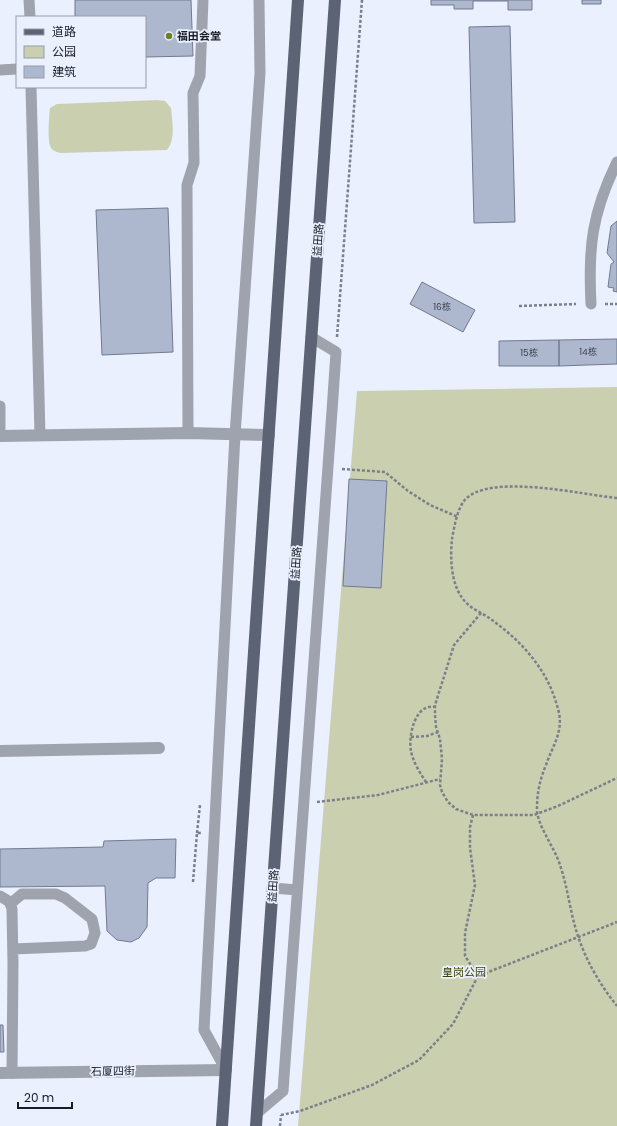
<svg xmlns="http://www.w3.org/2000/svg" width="617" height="1126" viewBox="0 0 617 1126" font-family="Poppins,'Noto Sans SC',sans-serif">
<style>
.green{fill:#cad0af}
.building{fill:#adb7ce;stroke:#717a8f}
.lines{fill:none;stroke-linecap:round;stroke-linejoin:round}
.path{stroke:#7b7f8a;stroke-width:2.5;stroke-dasharray:3 2;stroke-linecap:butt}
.lane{stroke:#9fa3ad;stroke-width:11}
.street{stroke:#9fa3ad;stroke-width:12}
.primary{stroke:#5c6375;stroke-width:12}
.poi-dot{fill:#727d29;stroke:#eaf0fe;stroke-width:1.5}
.labels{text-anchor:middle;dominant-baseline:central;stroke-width:3.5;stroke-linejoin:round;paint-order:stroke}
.number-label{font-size:9px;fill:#3e434f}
.poi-label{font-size:11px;font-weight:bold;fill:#191c25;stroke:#eaf0fe;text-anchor:start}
.street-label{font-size:11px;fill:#191c25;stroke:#eaf0fe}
.park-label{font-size:11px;fill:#3b4104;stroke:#eaf0fe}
</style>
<rect width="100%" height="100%" fill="#eaf0fe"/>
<!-- green -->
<path class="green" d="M158 100 165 101 171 108C172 121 176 139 167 150L60 153C57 152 53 151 51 148 47 142 49 116 50 108L57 104Z
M617 387V1126H298L357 391Z"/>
<!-- building -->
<path class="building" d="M75 0H191L193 56 145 57V17H75Z
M431 0H532V10H508V1H473V9H454V5H431Z
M582 0H601V4H582Z
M510 26 515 222 474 223 469 27Z
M168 208 173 352 102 355 96 210Z
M617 221V292L613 291 614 288 608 287 611 264 614 262 607 253 611 226Z
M422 282 475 310 463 332 410 304Z
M617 339V364L559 366V340Z
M559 340V366H499V341Z
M349 479 387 481 381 588 343 586Z
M176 839 175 878H156L148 883 147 927 139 938 131 942 117 940 107 931 105 886 0 887V849L103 847 104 841Z
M0 1025H3L4 1052H0Z"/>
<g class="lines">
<!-- path -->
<path class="path" d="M605 304H617
M519 306 576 304
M337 337 362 0
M342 469 385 472 408 491 430 505 458 517
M617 498C584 495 486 472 464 501 457 510 454 528 452 539 450 558 451 584 463 599 470 609 483 613 492 620 525 644 550 673 559 713 563 733 552 747 546 765 540 779 537 793 537 808 536 824 555 848 560 865 568 888 570 913 578 936 586 961 601 986 617 1006
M481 613 454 645 435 705V715L436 727 440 739 442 759 440 785 442 792 448 802 456 809 473 815H534L558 806 617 778
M411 737 427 736 438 732
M426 782C420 773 413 762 411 751 408 736 415 703 435 707
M317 802 378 795 440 779
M473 815 470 827V848L475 885 465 933V956L478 976
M197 833 200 805
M193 882 197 833H201
M281 1115 300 1111 372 1085 419 1060 453 1024 478 976 617 922
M280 1126 281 1115"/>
<!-- lane -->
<path class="lane" d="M29 0 30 17
M0 70 17 69
M31 87 40 435
M591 304C588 247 592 213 617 162
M0 406V436
M188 433 187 185 194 163 193 93 200 76 203 0
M273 888 297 890
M0 896 10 902 12 909 13 964 12 1073
M10 904 22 894H56L65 898 92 919 95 933 91 944 85 946 13 949
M226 1070 204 1030 235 435 260 73 259 0
M257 1113 283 1091 332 411 336 352 311 337"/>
<!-- street -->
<path class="street" d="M0 436 188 433 269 435
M0 751 159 748
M0 1073 226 1070"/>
<!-- primary -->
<path class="primary" d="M222 1126 298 0
M256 1126 335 0"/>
</g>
<!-- markers -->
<circle class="poi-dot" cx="169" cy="36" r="4"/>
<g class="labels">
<!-- number labels -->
<g class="number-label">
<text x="442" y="307">16栋</text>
<text x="588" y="352">14栋</text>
<text x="529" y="353">15栋</text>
</g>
<!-- poi labels -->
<g class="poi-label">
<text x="177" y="36">福田会堂</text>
</g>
<!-- street labels -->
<g class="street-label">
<text transform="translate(318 240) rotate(-86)">益田路</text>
<text transform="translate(296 563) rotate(-86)">益田路</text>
<text transform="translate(273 886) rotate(-86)">益田路</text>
<text transform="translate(113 1071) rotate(-1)">石厦四街</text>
</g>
<!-- park labels -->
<g class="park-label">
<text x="464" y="972">皇岗公园</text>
</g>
</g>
<!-- legend -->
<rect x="16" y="16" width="130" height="72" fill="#eaf0fe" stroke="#969ba7"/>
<rect x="24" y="29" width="20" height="6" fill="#5c6375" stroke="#969ba7"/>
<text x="52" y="36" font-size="12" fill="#191c25">道路</text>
<rect x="24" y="46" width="20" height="12" fill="#cad0af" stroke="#969ba7"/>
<text x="52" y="56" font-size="12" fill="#191c25">公园</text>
<rect x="24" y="66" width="20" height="12" fill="#adb7ce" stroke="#969ba7"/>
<text x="52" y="76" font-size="12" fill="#191c25">建筑</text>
<!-- scale -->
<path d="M18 1102v6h54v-6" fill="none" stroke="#191c25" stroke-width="2"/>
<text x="24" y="1102" font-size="12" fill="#191c25" stroke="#eaf0fe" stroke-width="3" paint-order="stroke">20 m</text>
</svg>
